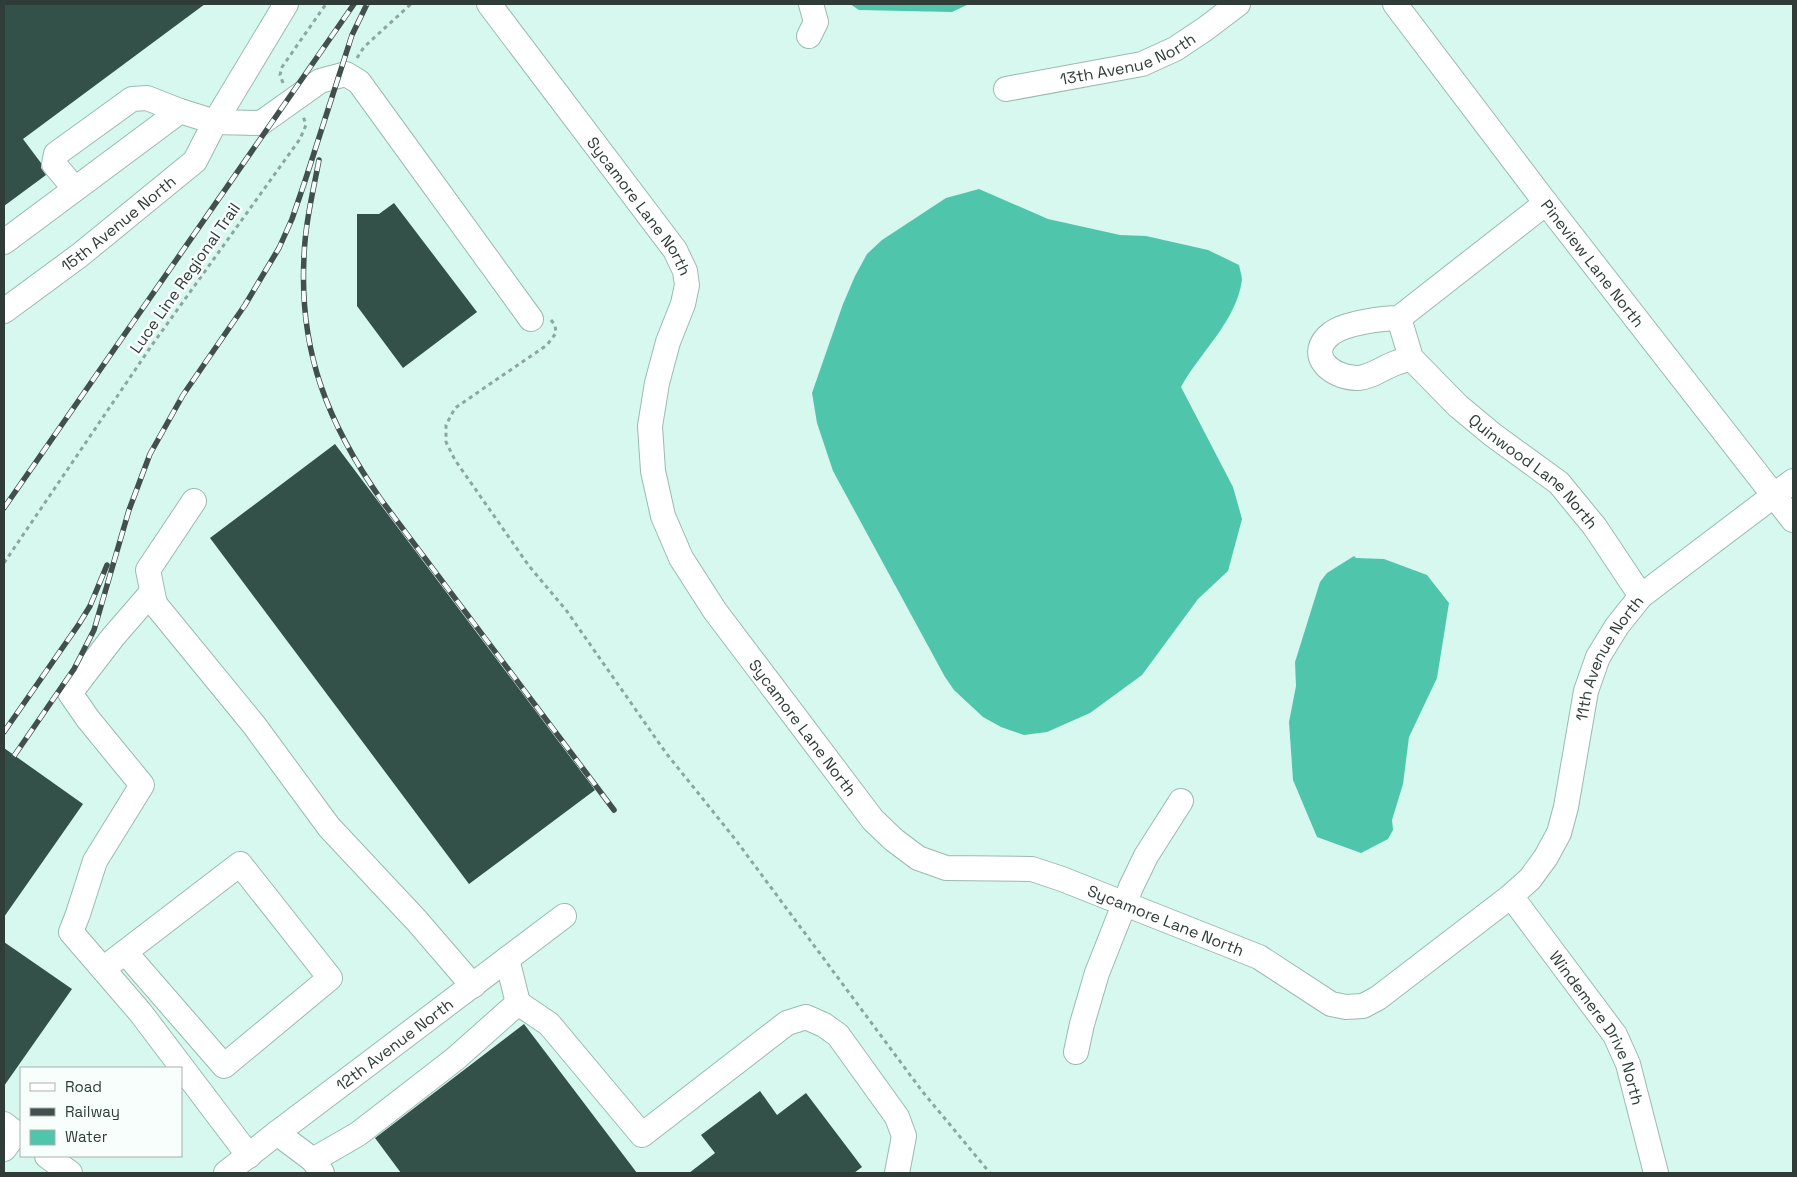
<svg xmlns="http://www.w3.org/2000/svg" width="1797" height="1177" viewBox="0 0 1797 1177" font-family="'Space Grotesk',sans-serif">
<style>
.water{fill:#4fc6ab}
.building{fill:#345149}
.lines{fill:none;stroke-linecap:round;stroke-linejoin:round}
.minor-casing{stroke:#9abab0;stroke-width:26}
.path{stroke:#8da69e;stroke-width:3;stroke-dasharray:4 4;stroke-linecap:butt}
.minor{stroke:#fff;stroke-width:24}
.rail-casing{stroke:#41504c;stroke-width:5.5}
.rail{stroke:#f8fefc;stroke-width:4;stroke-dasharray:11;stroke-linecap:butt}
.labels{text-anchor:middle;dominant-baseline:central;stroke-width:5;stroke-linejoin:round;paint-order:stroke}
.street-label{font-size:16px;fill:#2f3c38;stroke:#f8fefc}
</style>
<rect width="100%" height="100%" fill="#d6f8ee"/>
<!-- water -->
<path class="water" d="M850 4H969L952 12 859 10Z
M979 189 1048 219 1120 235 1146 236 1208 250 1239 265C1240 270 1242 276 1242 280 1236 322 1200 352 1181 387L1233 487 1242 519 1228 571 1198 599 1142 675 1090 713 1047 732 1024 735 1001 727 983 717 954 690 945 677 833 471 817 423 812 393 843 304 855 276 867 254 882 240 946 198Z
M1354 556 1356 558 1384 559 1427 575 1449 603 1437 678 1409 737 1403 784 1392 820 1393 830 1388 839 1361 853 1317 837 1293 780 1289 722 1296 686 1295 662 1320 582 1327 573Z"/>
<!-- building -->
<path class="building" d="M4 4H205L23 139 41 163V168L46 175 4 206Z
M394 203 477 312 403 368 357 306V214H379Z
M335 444 595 790 469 884 210 538Z
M4 748 83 804 4 917Z
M4 942 72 989 4 1086Z
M524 1024 637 1173H401L375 1138Z
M760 1091 777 1115 806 1093 862 1167 854 1173H689L715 1153 701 1135Z"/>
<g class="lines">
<defs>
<g id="minor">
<path id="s1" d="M489 4 675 250 685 271 687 285 683 304 668 342 657 383 650 426 653 471 663 516 681 558 715 611 873 820 894 840 918 858 946 868 1032 869 1062 879 1259 957 1331 1004 1346 1007 1363 1006 1378 998 1511 896 1530 879 1546 857 1559 833 1566 807 1586 691 1598 657 1617 626 1641 596 1793 481"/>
<path id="s2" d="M1395 4 1546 203 1793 520"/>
<path d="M809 36 816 22 811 4"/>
<path id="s3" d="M1006 89 1142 64 1175 49 1205 29 1238 4"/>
<path d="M75 189 54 164 56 154 132 99 147 98 180 111 215 122 286 4"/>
<path d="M4 242 180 111"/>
<path id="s4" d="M4 311 80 255 195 161 215 122 261 123 320 81 346 74 359 82 531 319"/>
<path id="s5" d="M1399 318 1411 358 1458 406 1493 435 1559 483 1595 527 1641 596"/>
<path d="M1411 358C1406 360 1401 361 1396 363 1384 367 1370 378 1357 378 1331 378 1304 354 1332 333 1346 323 1383 318 1399 318L1546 203"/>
<path d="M194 501 148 570 155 604 254 725 329 827 417 921 473 986"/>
<path d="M152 592 113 637 70 693 88 719 142 785 95 861 78 914 71 932 140 1012 249 1156"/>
<path id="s6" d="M1511 896 1615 1035 1628 1064 1656 1173"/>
<path d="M103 969 240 864 330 978 224 1066 125 952"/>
<path d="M518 1003 549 1024 642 1135 787 1023 806 1017 824 1025 838 1035 897 1117 904 1136 897 1173"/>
<path d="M1076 1052 1082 1024 1097 973 1131 887 1146 856 1181 801"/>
<path d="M4 1124 21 1137"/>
<path d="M277 1133 313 1160 322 1173"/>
<path d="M4 1149 16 1133"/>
<path d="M47 1156 70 1173"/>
<path d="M313 1160 358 1134 455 1059 518 1003 507 959"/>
<path id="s7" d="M226 1173 277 1133 564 916"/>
</g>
</defs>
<!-- minor casing -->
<use href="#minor" class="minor-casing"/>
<!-- path -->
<path class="path" d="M357 58 364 47 411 4
M283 83 280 75 282 67 326 4
M551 320 555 325 556 333 547 345 455 408 446 425V442L455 460 529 566 566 610 666 753 735 839 922 1091 990 1173
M4 563 152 345 300 139 306 125 303 116"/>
<!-- minor -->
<use href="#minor" class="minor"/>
<defs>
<path id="rail" d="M319 160C313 192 305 224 304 257 299 352 328 424 382 501L614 810
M4 508 354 4
M4 732 79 624 90 606 107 565
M14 756 74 669 94 630 129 510 150 454 183 395 245 305 279 248 292 219 305 181 352 35 367 4"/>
</defs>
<!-- rail casing -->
<use href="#rail" class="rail-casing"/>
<!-- rail -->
<use href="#rail" class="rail"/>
</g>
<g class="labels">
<!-- street labels -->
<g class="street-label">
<text stroke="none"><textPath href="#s3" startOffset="126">13th Avenue North</textPath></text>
<text stroke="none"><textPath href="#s1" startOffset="252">Sycamore Lane North</textPath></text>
<text stroke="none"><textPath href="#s4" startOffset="144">15th Avenue North</textPath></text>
<text stroke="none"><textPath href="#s2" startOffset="326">Pineview Lane North</textPath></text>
<text transform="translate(185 278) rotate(-55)">Luce Line Regional Trail</text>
<text stroke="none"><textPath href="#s5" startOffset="209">Quinwood Lane North</textPath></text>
<text stroke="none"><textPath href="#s1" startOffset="1939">11th Avenue North</textPath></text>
<text stroke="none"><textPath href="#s1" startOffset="838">Sycamore Lane North</textPath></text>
<text stroke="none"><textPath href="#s1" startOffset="1272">Sycamore Lane North</textPath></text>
<text stroke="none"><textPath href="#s6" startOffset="159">Windemere Drive North</textPath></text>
<text stroke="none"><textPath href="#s7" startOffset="212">12th Avenue North</textPath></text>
</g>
</g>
<!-- border -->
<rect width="1797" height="1177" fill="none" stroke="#2f3c38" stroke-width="10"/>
<!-- legend -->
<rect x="20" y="1067" width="162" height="90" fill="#f8fefc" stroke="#a8b0ae"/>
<rect x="30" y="1083" width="25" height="8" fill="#ffffff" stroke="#a8b0ae"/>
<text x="65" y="1092" font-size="15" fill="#2f3c38">Road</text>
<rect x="30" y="1108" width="25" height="8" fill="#41504c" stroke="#a8b0ae"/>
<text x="65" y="1117" font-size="15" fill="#2f3c38">Railway</text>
<rect x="30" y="1130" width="25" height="15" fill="#4fc6ab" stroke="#a8b0ae"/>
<text x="65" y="1142" font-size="15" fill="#2f3c38">Water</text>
</svg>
